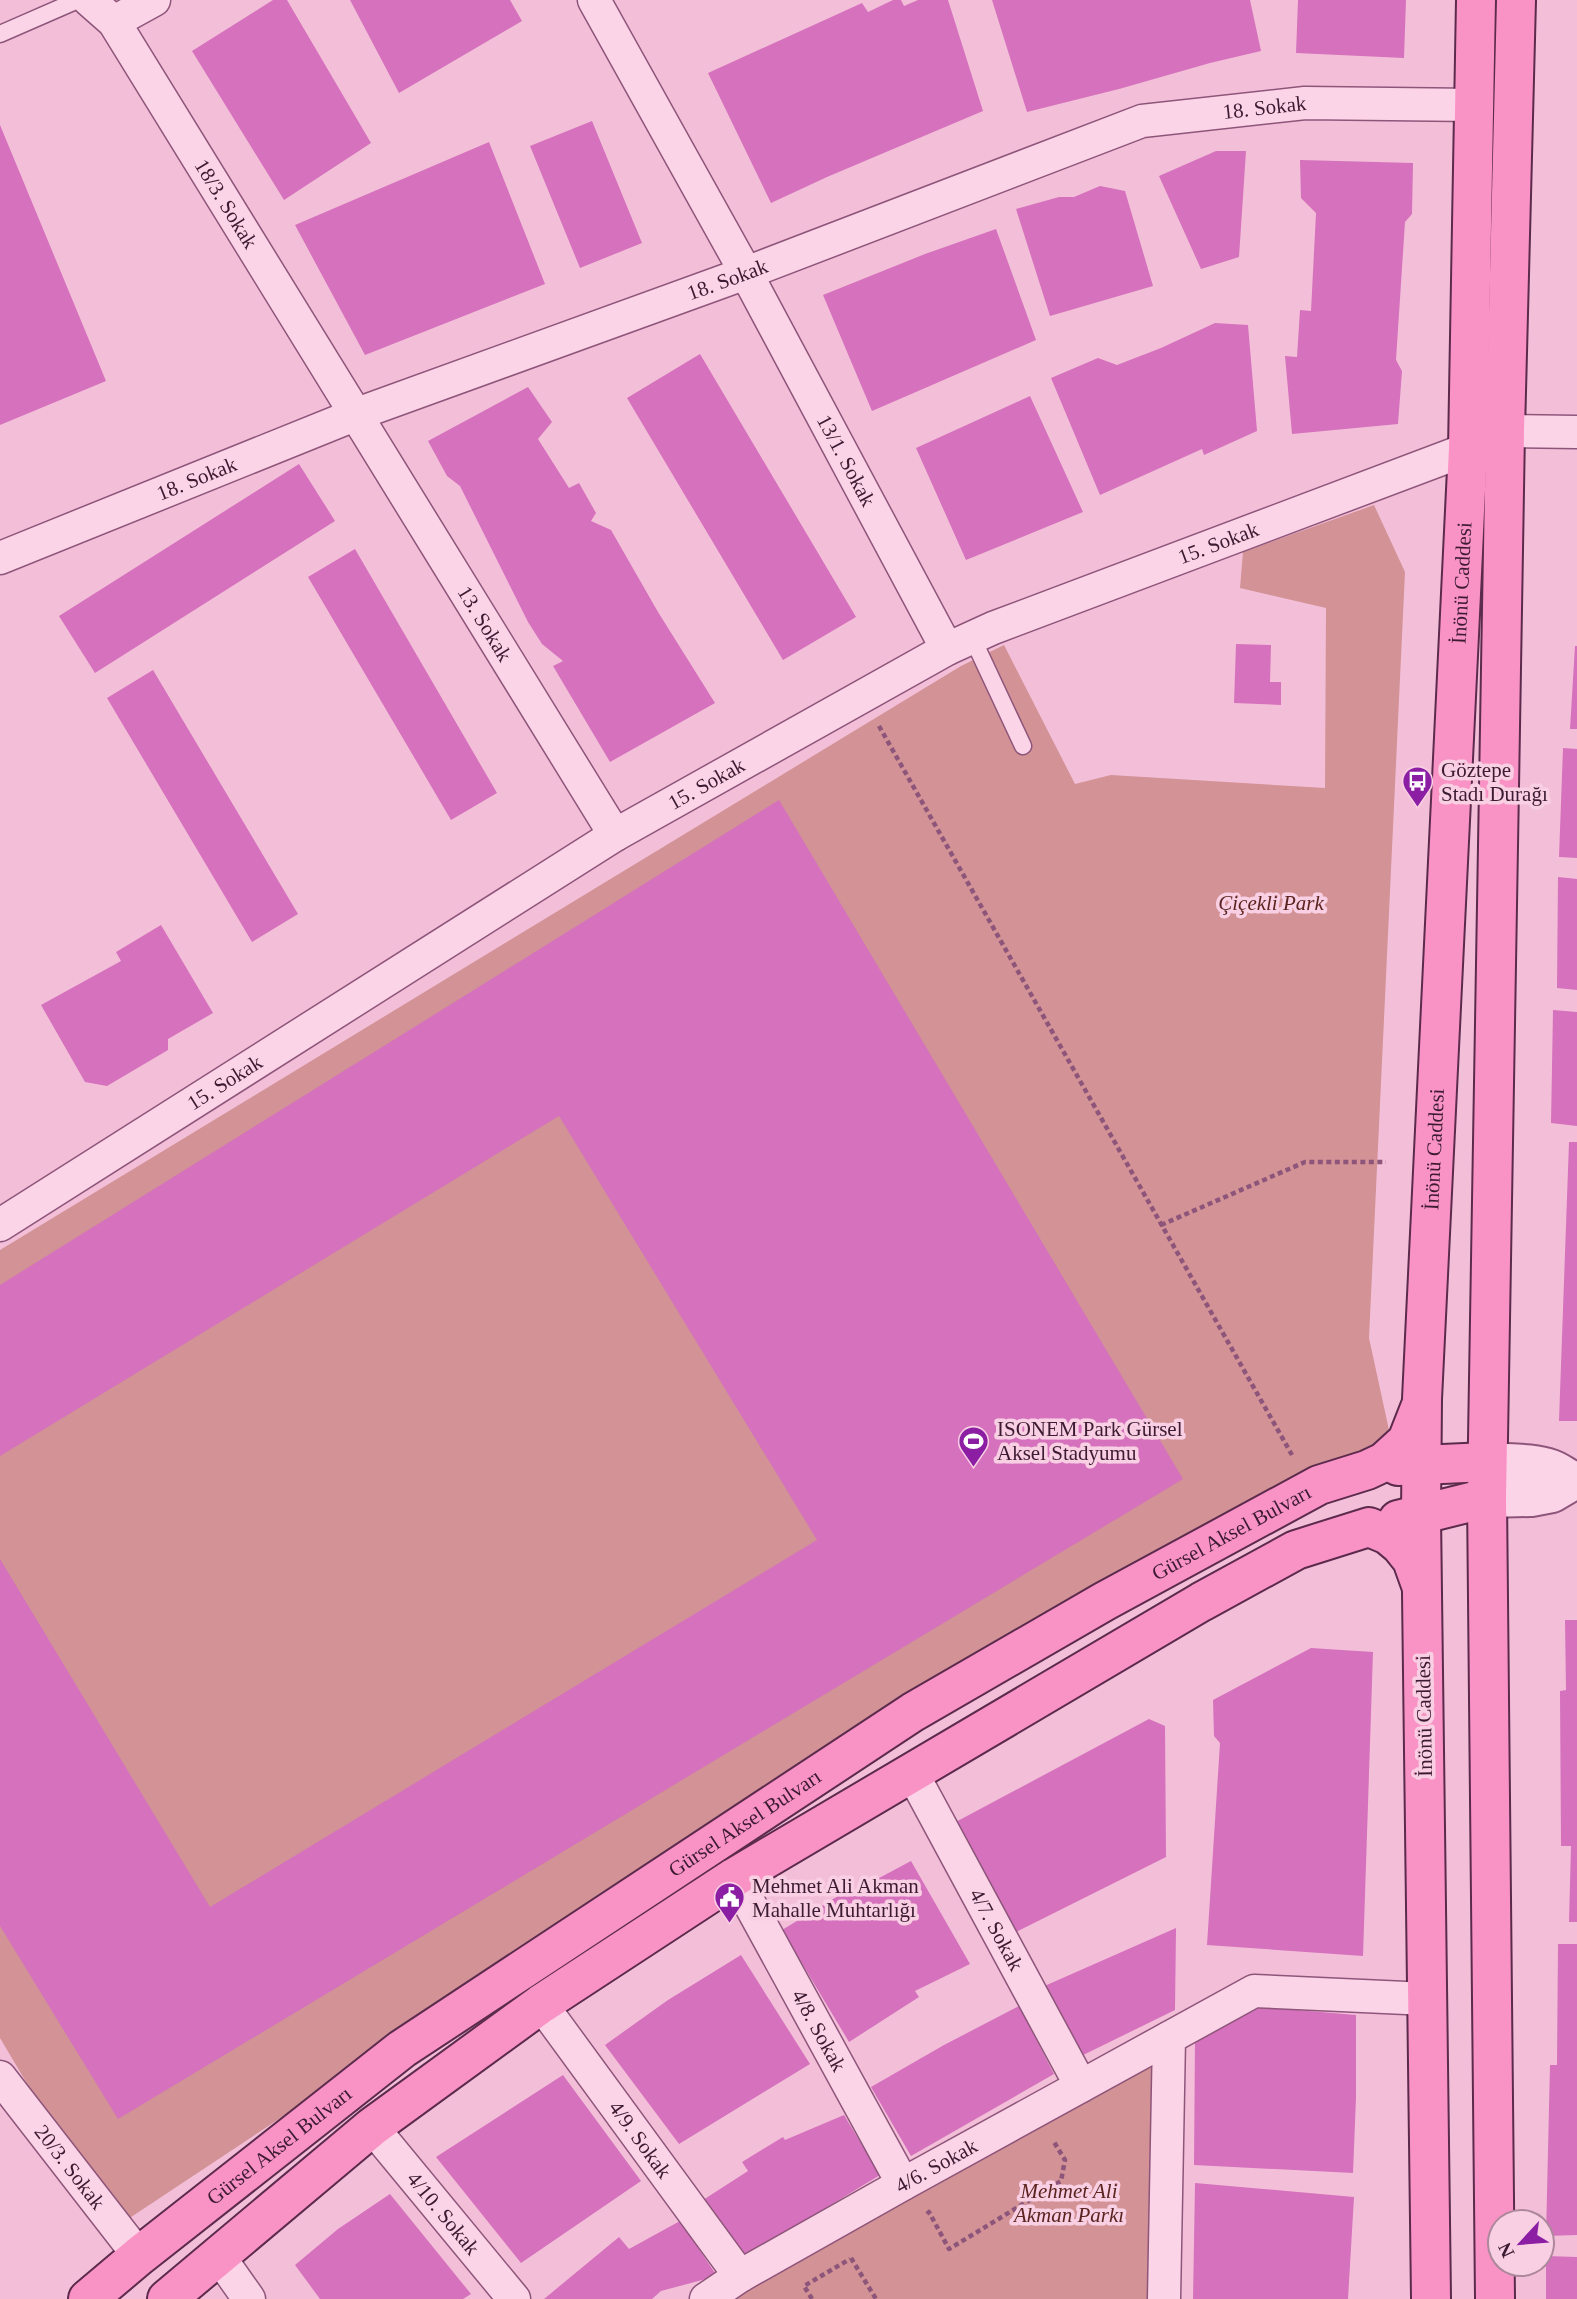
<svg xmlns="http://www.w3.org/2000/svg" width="1577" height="2299" viewBox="0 0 1577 2299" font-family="Georgia,serif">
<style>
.green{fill:#d29296}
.building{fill:#d571bd}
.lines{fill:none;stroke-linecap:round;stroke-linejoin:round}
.service-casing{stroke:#8e557a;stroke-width:19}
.minor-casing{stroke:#8e557a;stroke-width:35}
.tertiary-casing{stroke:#8e557a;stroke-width:42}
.primary-casing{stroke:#5b2a4d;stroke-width:42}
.path{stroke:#8e557a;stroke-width:4.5;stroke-dasharray:5 3.5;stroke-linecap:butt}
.service{stroke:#fcd4e7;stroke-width:16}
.minor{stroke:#fcd4e7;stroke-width:32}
.tertiary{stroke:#fcd4e7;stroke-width:38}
.primary{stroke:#fa93c5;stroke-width:38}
.labels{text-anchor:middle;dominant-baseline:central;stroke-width:7;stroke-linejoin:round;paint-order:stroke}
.street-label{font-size:21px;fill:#3c1b32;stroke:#f9d0e3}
.poi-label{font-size:21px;fill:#3c1b32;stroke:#f9d0e3;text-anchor:start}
.park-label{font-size:21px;font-style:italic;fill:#5b2420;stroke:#f9d0e3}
</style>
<rect width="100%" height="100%" fill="#f3bfd8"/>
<!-- green -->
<path class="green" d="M1374 505 1405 572 1369 1338 1394 1453 857 1736 113 2229 0 2038V1250L961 666 1004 645 1075 784 1111 775 1325 788 1326 608 1240 588 1243 552Z
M1169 2038 1164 2299H706Z"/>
<!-- building -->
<path class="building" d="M273 0H287L371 143 284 200 192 51Z
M350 0H510L522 21 399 93Z
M893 0H901L904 6 918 0H948L983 111 827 177 771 203 708 73 862 3 868 12Z
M992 0H1250L1261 51 1210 63 1119 89 1027 112Z
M1298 0H1406L1404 58 1296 53Z
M592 121 642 243 580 268 530 146Z
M0 125 106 381 0 425Z
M489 142 545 284 365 355 295 225Z
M1216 151H1246L1239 257 1201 269 1159 176Z
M1300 160 1413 163 1412 214 1405 222 1396 360 1402 371 1398 424 1292 434 1285 356 1297 357 1300 310 1311 311 1316 213 1301 198Z
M1100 186 1125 191 1153 286 1050 316 1016 209 1059 197H1074Z
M996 229 1036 340 872 411 823 295 925 254Z
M1215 323 1248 325 1257 431 1204 455 1202 449 1100 495 1051 378 1098 358 1117 365 1161 348Z
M700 354 856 617 783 660 627 398Z
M528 387 552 422 538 439 569 488 579 483 596 513 591 521 611 530 658 612 715 703 610 762 553 666 563 661 542 644 528 622 460 486 447 476 428 441Z
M1030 396 1083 512 966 560 916 448Z
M299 464 335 521 95 673 59 616Z
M355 549 497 793 451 820 308 577Z
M1236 644 1271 645 1270 682H1281V705L1234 703Z
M1575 646H1577V729H1570Z
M153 670 298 914 252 942 107 698Z
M1563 748 1577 749V858L1559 857Z
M779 800 1183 1479 118 2119 0 1926V1559L210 1907 817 1540 559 1116 0 1456V1285Z
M1558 877 1577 879V990L1557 988Z
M161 925 213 1013 168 1039V1050L107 1086 85 1082 41 1005 121 961 116 952Z
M1553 1010 1577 1012V1126L1551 1123Z
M1569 1142H1577V1421H1559Z
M1565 1620H1577V1922H1569L1571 1846H1561L1560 1691 1566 1690Z
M1311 1648 1373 1652 1363 1956 1207 1945 1220 1743 1214 1736 1213 1700Z
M1149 1719 1165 1726 1166 1857 1014 1933 952 1824Z
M911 1861 970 1964 915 1991 919 1997 849 2042 782 1930 848 1890 860 1896 866 1885Z
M1176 1928 1175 2010 1075 2059 1040 1988Z
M1558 1944H1577V2235L1546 2236 1550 2065H1557Z
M741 1955 810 2064 679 2144 605 2045 668 2000Z
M1019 2006 1054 2074 911 2156 871 2087 944 2045Z
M1261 2007 1356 2015V2097L1353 2173 1194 2165 1195 2039Z
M563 2075 641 2181 521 2263 436 2157Z
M844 2115 880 2175 829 2206 745 2265 703 2200 748 2171 742 2162 783 2137 785 2140Z
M1195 2183 1354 2197 1348 2299H1193Z
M390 2194 471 2294 463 2299H320L295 2265 338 2229Z
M680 2221 717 2276 661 2291 652 2299H544L619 2237 629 2249Z
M1546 2256 1577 2257V2299H1546Z"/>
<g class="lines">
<defs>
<path id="service" d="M0 34 78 0
M972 637 1023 746"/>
<g id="minor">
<path id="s1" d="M89 0 114 22 615 835"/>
<path id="s2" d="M594 0 746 273 947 649"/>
<path d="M114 22 154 0"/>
<path d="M1505 431 1577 432"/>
<path id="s3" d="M0 558 357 414 746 273 1142 121 1305 103 1475 105"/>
<path id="s4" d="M0 1225 615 835 947 649 993 628 1468 449"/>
<path id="s5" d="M912 1773 1081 2086"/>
<path id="s6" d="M735 1877 903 2184"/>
<path id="s7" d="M541 2004 740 2276"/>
<path id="s8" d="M0 2077 139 2256"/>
<path id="s9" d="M372 2127 514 2299"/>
<path d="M218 2255 249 2299"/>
<path id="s10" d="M706 2299 740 2276 903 2184 1254 1991 1428 1999"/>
<path d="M1164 2299 1169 2038"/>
</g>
<path id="tertiary" d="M1487 1462C1508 1464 1531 1462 1551 1469 1560 1472 1567 1480 1577 1481
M1487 1498 1531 1497 1552 1493 1572 1481"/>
<g id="primary">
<path d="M1398 1466 1487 1462"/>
<path d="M1398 1520 1487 1498"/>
<path id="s11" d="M88 2299 139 2256 402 2049 913 1712 1105 1601 1319 1485 1367 1470 1384 1462 1407 1441 1420 1408"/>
<path d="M167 2299 372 2127 541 2004 735 1877 1201 1602 1296 1550 1369 1527 1388 1535 1400 1545 1412 1560 1421 1585"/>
<path id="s12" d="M1431 2299 1421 1515 1422 1399 1468 449 1476 0"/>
<path d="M1495 2299 1487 1498 1505 431 1516 0"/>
</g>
</defs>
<!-- service casing -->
<use href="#service" class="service-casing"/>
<!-- minor casing -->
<use href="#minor" class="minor-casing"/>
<!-- tertiary casing -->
<use href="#tertiary" class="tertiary-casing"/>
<!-- primary casing -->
<use href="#primary" class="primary-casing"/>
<!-- path -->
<path class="path" d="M879 726 1292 1455
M1161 1225 1305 1162H1386
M927 2214 929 2212 949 2249 1061 2181 1065 2160 1054 2142
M851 2258 876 2299
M812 2299 804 2286 850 2259"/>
<!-- service -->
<use href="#service" class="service"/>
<!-- minor -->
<use href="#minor" class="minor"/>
<!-- tertiary -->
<use href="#tertiary" class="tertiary"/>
<!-- primary -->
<use href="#primary" class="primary"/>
</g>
<!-- icons -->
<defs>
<symbol id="bus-pin" viewBox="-11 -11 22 30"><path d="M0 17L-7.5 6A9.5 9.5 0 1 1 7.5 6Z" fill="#8c1ea4" stroke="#f9d0e3"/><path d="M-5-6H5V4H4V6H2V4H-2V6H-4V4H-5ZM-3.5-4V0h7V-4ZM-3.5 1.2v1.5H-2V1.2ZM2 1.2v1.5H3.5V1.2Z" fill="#fff"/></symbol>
<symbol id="stadium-pin" viewBox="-11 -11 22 30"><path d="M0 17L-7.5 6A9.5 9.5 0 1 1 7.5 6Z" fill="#8c1ea4" stroke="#f9d0e3"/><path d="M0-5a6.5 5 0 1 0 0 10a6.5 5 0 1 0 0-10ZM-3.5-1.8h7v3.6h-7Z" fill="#fff"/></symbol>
<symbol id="civic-pin" viewBox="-11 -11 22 30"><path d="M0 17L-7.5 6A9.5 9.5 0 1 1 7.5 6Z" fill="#8c1ea4" stroke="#f9d0e3"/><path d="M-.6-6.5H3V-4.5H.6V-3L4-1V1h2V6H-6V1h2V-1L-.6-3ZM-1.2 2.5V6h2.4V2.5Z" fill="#fff"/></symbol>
</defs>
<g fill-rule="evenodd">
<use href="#bus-pin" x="1400" y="764" width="35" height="47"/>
<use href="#stadium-pin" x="956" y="1424" width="35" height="47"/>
<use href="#civic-pin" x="712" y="1880" width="35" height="47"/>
</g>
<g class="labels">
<!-- street labels -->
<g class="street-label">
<text stroke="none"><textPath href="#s3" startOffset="1346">18. Sokak</textPath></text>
<text stroke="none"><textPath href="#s1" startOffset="247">18/3. Sokak</textPath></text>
<text stroke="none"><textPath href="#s3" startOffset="779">18. Sokak</textPath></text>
<text stroke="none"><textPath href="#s2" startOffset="525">13/1. Sokak</textPath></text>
<text stroke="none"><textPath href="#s3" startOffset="212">18. Sokak</textPath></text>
<text stroke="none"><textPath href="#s4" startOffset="1400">15. Sokak</textPath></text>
<text stroke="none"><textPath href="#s12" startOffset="1717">İnönü Caddesi</textPath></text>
<text stroke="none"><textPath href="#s1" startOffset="740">13. Sokak</textPath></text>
<text stroke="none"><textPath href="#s4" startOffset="833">15. Sokak</textPath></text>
<text stroke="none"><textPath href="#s4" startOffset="266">15. Sokak</textPath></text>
<text stroke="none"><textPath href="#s12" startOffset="1150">İnönü Caddesi</textPath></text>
<text stroke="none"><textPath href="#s11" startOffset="1379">Gürsel Aksel Bulvarı</textPath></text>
<text transform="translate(1424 1716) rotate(-91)">İnönü Caddesi</text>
<text stroke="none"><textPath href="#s11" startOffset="812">Gürsel Aksel Bulvarı</textPath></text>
<text stroke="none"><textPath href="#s5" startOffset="178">4/7. Sokak</textPath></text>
<text stroke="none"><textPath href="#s6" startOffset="175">4/8. Sokak</textPath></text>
<text stroke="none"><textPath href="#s7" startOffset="168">4/9. Sokak</textPath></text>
<text stroke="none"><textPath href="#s11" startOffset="245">Gürsel Aksel Bulvarı</textPath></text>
<text stroke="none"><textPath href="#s8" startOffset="114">20/3. Sokak</textPath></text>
<text stroke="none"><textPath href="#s10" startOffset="266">4/6. Sokak</textPath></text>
<text stroke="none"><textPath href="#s9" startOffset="112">4/10. Sokak</textPath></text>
</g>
<!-- poi labels -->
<g class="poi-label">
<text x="1441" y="770">Göztepe<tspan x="1441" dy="24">Stadı Durağı</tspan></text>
<text x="997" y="1429">ISONEM Park Gürsel<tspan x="997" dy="24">Aksel Stadyumu</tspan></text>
<text x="752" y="1886">Mehmet Ali Akman<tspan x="752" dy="24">Mahalle Muhtarlığı</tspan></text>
</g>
<!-- park labels -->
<g class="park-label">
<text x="1271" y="903">Çiçekli Park</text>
<text x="1069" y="2191">Mehmet Ali<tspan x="1069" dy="24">Akman Parkı</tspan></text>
</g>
</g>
<!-- north arrow -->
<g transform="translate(1521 2243) rotate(244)"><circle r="33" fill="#f9d0e3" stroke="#ad889c" stroke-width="2"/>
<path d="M0-5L12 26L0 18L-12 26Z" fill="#8c1ea4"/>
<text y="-10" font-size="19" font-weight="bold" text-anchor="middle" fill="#3c1b32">N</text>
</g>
</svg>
